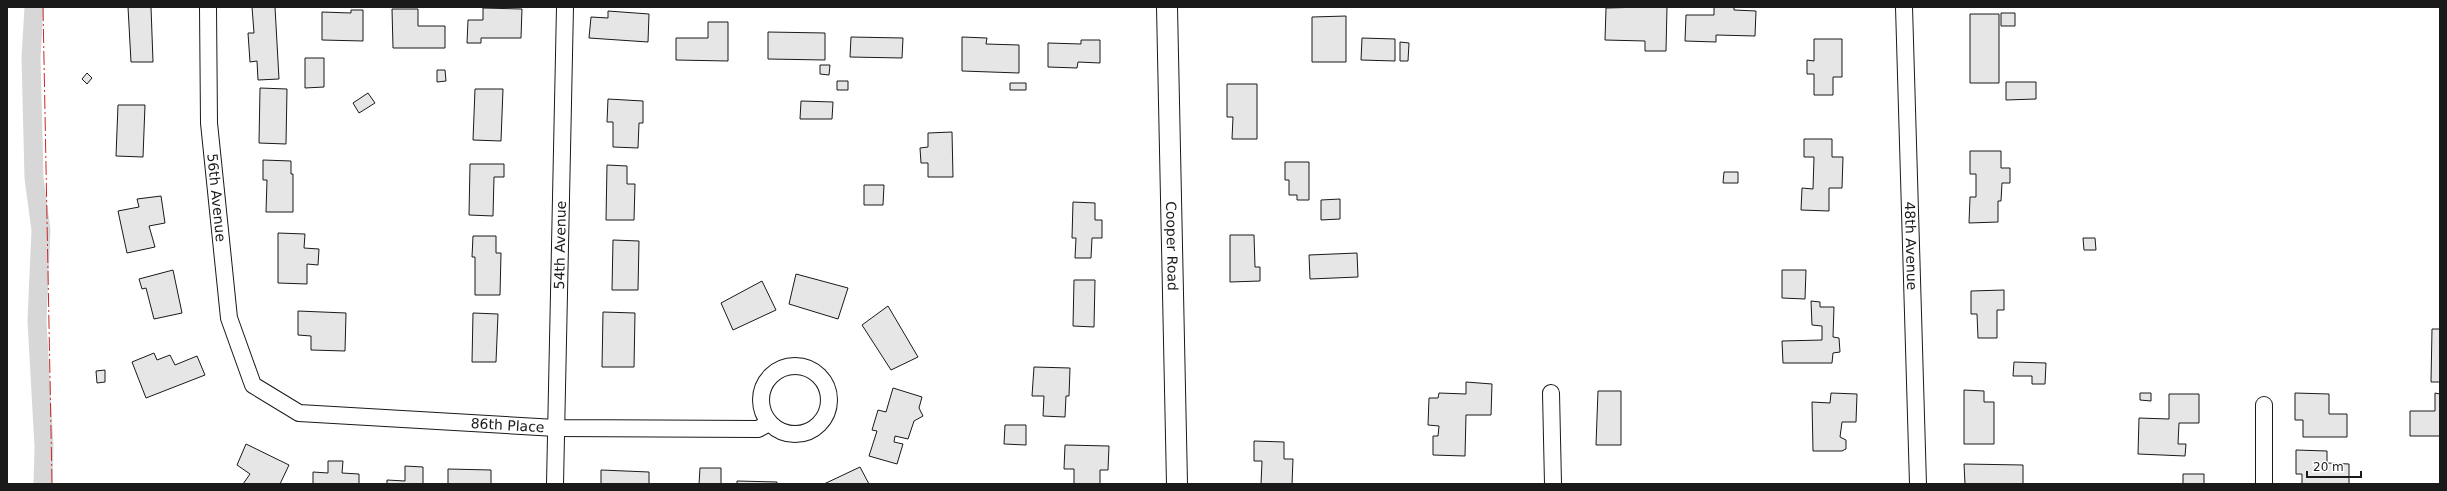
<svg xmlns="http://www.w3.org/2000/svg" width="2447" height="491" viewBox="0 0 2447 491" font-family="'DejaVu Sans',sans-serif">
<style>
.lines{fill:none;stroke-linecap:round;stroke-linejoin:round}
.canal{stroke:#d7d7d7;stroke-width:19}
.building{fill:#e6e6e6;stroke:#1a1a1a}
.minor-casing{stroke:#1a1a1a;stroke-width:18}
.tertiary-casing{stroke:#1a1a1a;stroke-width:22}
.minor{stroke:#fff;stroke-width:16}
.tertiary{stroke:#fff;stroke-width:20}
.power{stroke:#c62828;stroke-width:1;stroke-dasharray:14 3 2 3;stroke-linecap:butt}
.labels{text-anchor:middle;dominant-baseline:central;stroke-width:3;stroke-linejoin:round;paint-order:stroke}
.street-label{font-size:14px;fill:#1a1a1a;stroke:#fff}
</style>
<rect width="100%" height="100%" fill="#fff"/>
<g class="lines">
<!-- canal -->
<path class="canal" d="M34 7 31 58 34 178 41 230 37 321 44 446 43 484"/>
</g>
<!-- building -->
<path class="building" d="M128 7H151L153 62H131Z
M252 7H275L279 79 258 80 257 61 250 62 248 33H254Z
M1646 7H1667L1666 51H1645V41L1605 40 1606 8Z
M1714 7H1734V10L1756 11 1755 36 1716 35V42L1685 41 1686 15H1714Z
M483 8 522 9 521 38H481V43H467L468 20H483Z
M392 9H418V26H445V48H393Z
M351 10H363V41L322 40V12L351 13Z
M608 11 649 14 648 42 589 38 591 17 608 18Z
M2001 13H2015V26H2001Z
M1970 14H1999V83H1970Z
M1346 16V62H1312V17Z
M708 22H728V61L676 60V38H708Z
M768 32 825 33V60L768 59Z
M851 37 903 38 902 58 850 57Z
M962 37 987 38 986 44 1019 45V73L962 71Z
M1362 38 1395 39V61L1361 60Z
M1814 39H1842V77H1833V95H1814V74H1807V60L1814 61Z
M1081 40H1100V63L1078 62 1077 68 1048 67V43L1081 44Z
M1400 42 1409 43 1408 61H1400Z
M305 58H324V87L305 88Z
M820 65H830L829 75 820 74Z
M437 70H445L446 81 437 82Z
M87 73 92 78 87 84 82 79Z
M837 81H848V90H837Z
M2006 82H2036V99L2006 100Z
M1010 83H1026V90H1010Z
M1227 84H1257V139H1232L1233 117H1227Z
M260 88 287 89 286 144 259 143Z
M475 89H503L501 141 473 140Z
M368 93 375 103 359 113 353 103Z
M608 99 643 101V123H639L638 148 613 147V122H607Z
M801 101 833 102 832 119H800Z
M118 105H145L143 157 116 156Z
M952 132 953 177H928V163H921L920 148 928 147V133Z
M1804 139H1832V157H1843L1842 188H1829V211L1801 210 1802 188 1813 189 1814 157H1804Z
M1970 151H2001V168H2010V183H2002L2001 201H1998V222L1969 223 1970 197H1976V174H1970Z
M263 160 291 161V174H293V212H266L267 180H263Z
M1285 162H1309V200H1297V195H1289V180H1285Z
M470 164H504V177H494L493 216 469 215Z
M607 165 627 166V184H635L634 220H606Z
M1724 172H1738V183H1723Z
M864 185H884L883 205H864Z
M161 196 165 223 149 226 155 247 127 253 118 211 139 207 137 199Z
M1340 199V219L1321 220V200Z
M1073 202 1095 203V220H1102V238H1092L1091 258H1075L1076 238H1072Z
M278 233 305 234 304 248 319 249 318 265 307 264V284L278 283Z
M1230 235H1254L1255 267H1260V281L1230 282Z
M473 236H496V253H501L500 295H475V257H472Z
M2083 238H2095L2096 250H2084Z
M613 240 639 241 638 290H612Z
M1357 253 1358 277 1310 279 1309 255Z
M173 270 182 313 154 319 146 288 142 289 139 279Z
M1782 270H1806L1805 299 1782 298Z
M796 274 848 288 838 319 789 304Z
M1074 280H1095L1094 327 1073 326Z
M762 281 776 310 733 330 721 303Z
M2004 290V310H1997V338H1978L1977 314H1971V291Z
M1811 301 1820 302V307H1834L1833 337 1839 338 1840 352 1833 353 1832 363H1783L1782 341 1822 340V326L1812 325Z
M888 306 918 357 891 370 862 325Z
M298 311 346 313 345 351 311 350V336L298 335Z
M603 312 635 313 634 367H602Z
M473 313 498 314 496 362H472Z
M2432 329H2440V382H2431Z
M154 353 157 360 170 355 175 365 197 356 205 375 146 398 132 362Z
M2014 362 2046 363 2045 384H2032V376H2013Z
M1034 367 1070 368 1069 396H1066L1065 417 1043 416 1044 396H1032Z
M105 370V382L97 383 96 371Z
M1466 382 1492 384 1491 415H1466L1465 456 1433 455V436H1438L1439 426 1428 425 1429 398H1438L1439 393 1466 394Z
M893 388 922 397 919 408 923 416 914 421 908 439 895 436 894 442 903 444 897 464 869 456 877 431 872 430 878 410 886 412Z
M1964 390 1984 391V402H1994V444H1964Z
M1598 391H1621V445H1596Z
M1831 393 1857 394 1856 422H1842L1840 437 1846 440V449L1842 451H1813L1812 402 1830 403Z
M2140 393H2151V401L2140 400Z
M2295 393 2329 394V414H2347V437H2303V420H2295Z
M2435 393 2440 394V436H2410V411H2435Z
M2169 394H2199V423H2179L2178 444H2186L2185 456 2138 454 2139 418 2169 419Z
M1005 425H1026V445L1004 444Z
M1254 441 1284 442V459H1293L1292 484H1261L1262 461H1254Z
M246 444 289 465 280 484H243L250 474 237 465Z
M1065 445 1109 446 1108 470H1100V484H1074V469H1064Z
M2296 450 2327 451V463L2349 464V484H2302V474H2296Z
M328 461H343L342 473 359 474V484H313V472L328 473Z
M1964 464 2023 465V484H1965Z
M405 466 423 467V484H387V480L405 481Z
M860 467 869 484H824Z
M700 468H721V484H699Z
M448 469 491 470V484H448Z
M601 470 649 472V484H601Z
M2183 474H2204V484H2183Z
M737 481 777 482V484H737Z"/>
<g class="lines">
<defs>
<g id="minor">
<path id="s1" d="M208 7 209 123 229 318 253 385 299 413 556 428 758 429 769 423"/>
<path id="s2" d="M1904 7 1918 484"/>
<circle cx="795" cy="400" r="34"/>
<path d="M1551 393 1553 484"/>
<path id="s3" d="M555 484 565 7"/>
<path d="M2264 484V405"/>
</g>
<g id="tertiary">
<path id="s4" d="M1167 7 1177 484"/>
</g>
</defs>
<!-- minor casing -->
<use href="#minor" class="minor-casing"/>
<!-- tertiary casing -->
<use href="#tertiary" class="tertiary-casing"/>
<!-- minor -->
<use href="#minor" class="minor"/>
<!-- tertiary -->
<use href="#tertiary" class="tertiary"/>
<!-- power -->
<path class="power" d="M43 7 52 484"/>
</g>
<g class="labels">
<!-- street labels -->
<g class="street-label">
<text stroke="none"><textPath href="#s1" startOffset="191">56th Avenue</textPath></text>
<text stroke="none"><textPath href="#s3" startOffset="239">54th Avenue</textPath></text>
<text stroke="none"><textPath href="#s4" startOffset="239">Cooper Road</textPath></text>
<text stroke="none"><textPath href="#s2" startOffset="239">48th Avenue</textPath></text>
<text stroke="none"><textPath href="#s1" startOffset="646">86th Place</textPath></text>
</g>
</g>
<!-- border -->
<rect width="2447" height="491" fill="none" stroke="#1a1a1a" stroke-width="16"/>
<!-- scale -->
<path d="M2307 471v6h54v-6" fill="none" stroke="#1a1a1a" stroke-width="2"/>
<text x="2313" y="471" font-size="12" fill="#1a1a1a" stroke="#ffffff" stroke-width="3" paint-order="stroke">20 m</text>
</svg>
